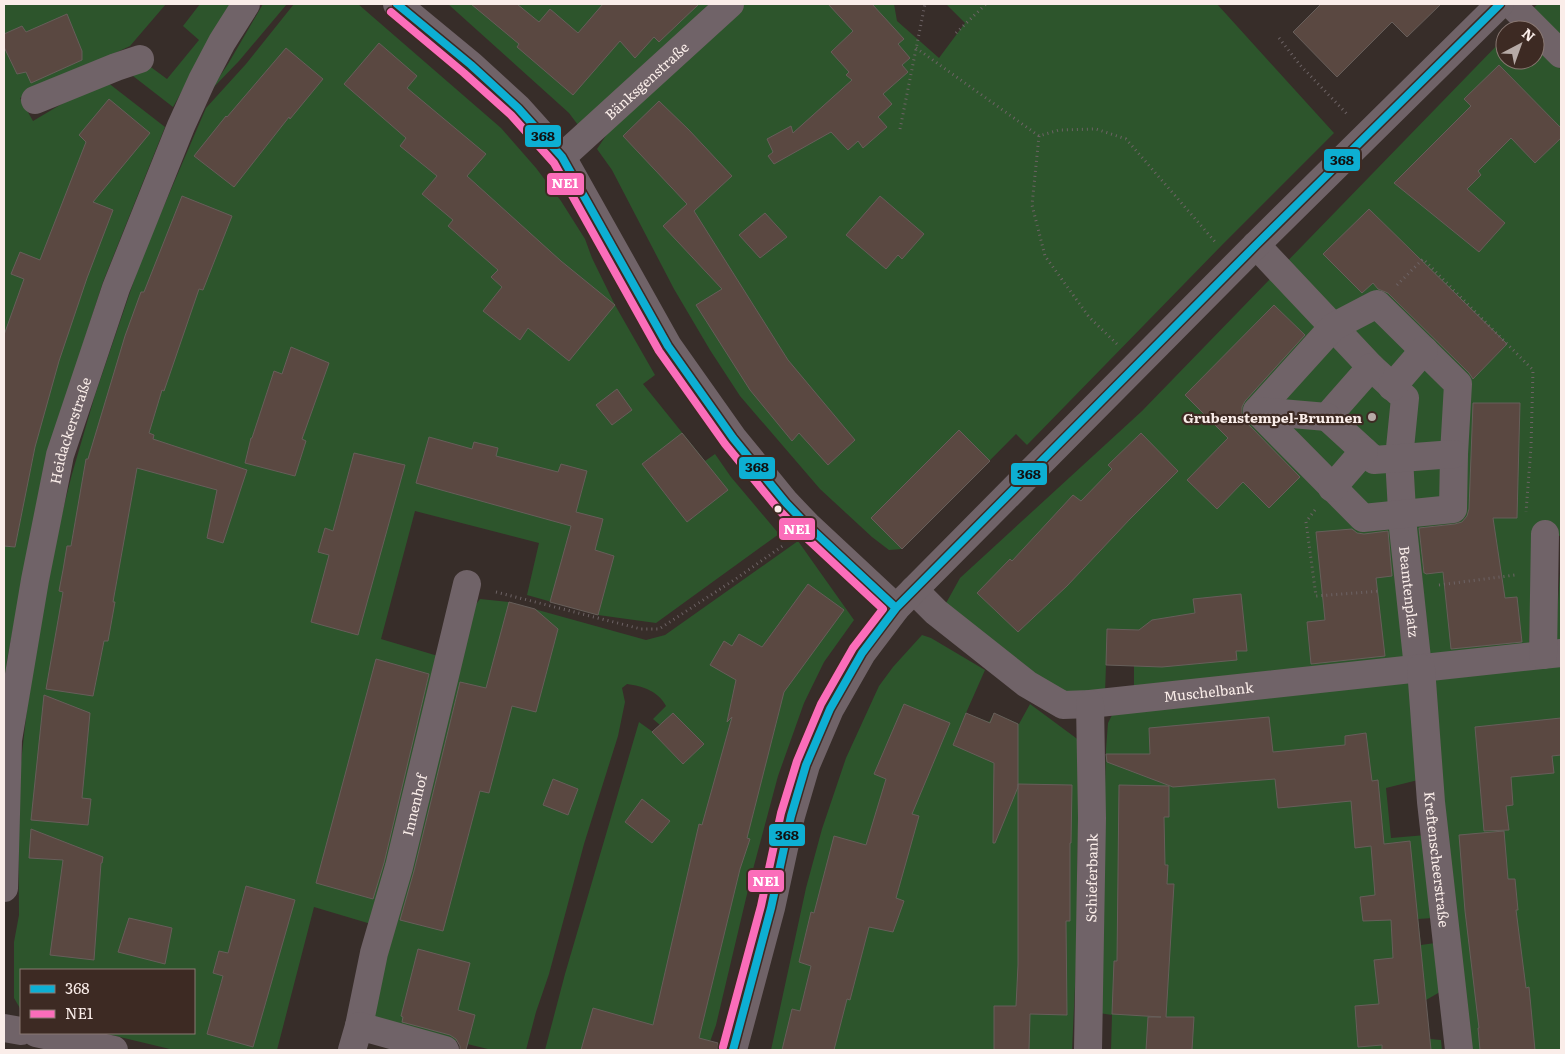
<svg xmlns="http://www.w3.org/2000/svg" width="1565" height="1054" viewBox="0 0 1565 1054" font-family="Literata,serif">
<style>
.green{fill:#2d552c}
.building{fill:#5a4841;stroke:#675e5a}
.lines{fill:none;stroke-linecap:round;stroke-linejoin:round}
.path{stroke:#6d6365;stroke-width:3;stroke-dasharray:1 4;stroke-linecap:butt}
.minor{stroke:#706368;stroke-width:28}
.bus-1-casing{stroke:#3d2a23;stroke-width:11}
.bus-2-casing{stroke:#3d2a23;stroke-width:11}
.bus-1{stroke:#0dafd3;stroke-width:8}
.bus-2{stroke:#fb6dba;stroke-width:8}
.poi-dot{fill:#b6aaa6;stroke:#3d2a23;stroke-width:2}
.bus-dot{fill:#faede9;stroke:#3d2a23;stroke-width:2}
.labels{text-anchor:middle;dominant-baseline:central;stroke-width:4.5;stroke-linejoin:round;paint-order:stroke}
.street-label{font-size:14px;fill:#faede9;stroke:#3d2a23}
.poi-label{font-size:14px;font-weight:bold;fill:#faede9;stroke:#3d2a23;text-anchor:end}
.line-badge{stroke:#3d2a23;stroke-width:2}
.badge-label{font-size:14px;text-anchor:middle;font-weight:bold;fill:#fff}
.pale-badge-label{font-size:14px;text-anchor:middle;font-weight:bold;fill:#111}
</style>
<rect width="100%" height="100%" fill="#372d29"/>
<!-- green -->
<path class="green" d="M4 4H166L130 46 20 98 33 121 65 102 107 82 165 127 103 282 48 452 7 660 4 687Z
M200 4H231L173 107 133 76 144 62 167 79 199 40 183 26Z
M263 4H287L239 61 210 91 228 64Z
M294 4H358L501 128 536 168 561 201 585 239 592 258 615 305 655 375 643 384 705 461 715 454 731 477 779 534 656 623 598 615 527 595 539 543 415 511 381 639 438 656 371 924 314 907 277 1050H174L103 1033H194V970H21V1010L14 998V942L19 915 18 790 32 663 54 545 72 474 95 395 142 257 206 108 246 64Z
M448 4H714L578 125 569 113Z
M744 4H894L897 21 939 58 965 23 946 4H1217L1334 133 1223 244 1027 445 1016 434 902 549 889 550 872 537 820 489 740 396 710 350 674 289 612 170 597 149 609 131Z
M1538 4H1561V42L1532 9Z
M1505 37V60H1535V40L1561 70V536L1533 534 1529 645 1134 687V666L1106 665 1105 693H1061L945 605 960 578 1142 411Z
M798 541 854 620 824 662 804 703 778 776 752 873 716 1025 707 1050H545L565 974 639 722 653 732 660 725 653 719 666 706C658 691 643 686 627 684L622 688 625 702 618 736 584 844 549 974 536 1012 526 1050H492L389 1025 377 1020 374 1015 427 776 470 612 480 599 509 602 646 640 665 635Z
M1561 559V644H1555Z
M922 635 931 638 985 670 966 713 989 722 994 713 1019 724 1030 704 1080 741 1077 882 1078 922 1072 1050H771L806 888 822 829 846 758 879 686 893 667Z
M1561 665V1050H1467L1433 680Z
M1406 679 1414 685 1418 780 1386 788 1391 838 1426 835 1433 918 1418 919 1421 945 1435 943 1440 992 1426 1000 1405 1002 1409 1042 1430 1039 1441 1040 1442 1050H1111L1112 1015 1099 1013 1106 749 1108 723 1113 713Z"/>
<!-- building -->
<path class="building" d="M471 4H517L539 22 550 9 578 33 603 4H699L659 42 654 37 635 58 620 41 573 95 517 47 519 44Z
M828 4H872L904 39 898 44 910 58 902 65 908 72 883 94 892 104 878 117 887 127 863 148 858 141 848 150 831 132 774 164 768 156 773 152 767 139 791 126 793 133 852 80 846 75 849 72 831 52 853 31Z
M1321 4H1441L1407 37 1392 22 1337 77 1293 32Z
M67 14 82 51V60L31 83 26 72 17 74 4 47V34L22 26 26 32Z
M379 43 417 76 407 88 486 154 467 176 561 261 615 305 569 361 528 328 520 340 483 311 502 287 491 277 498 270 448 226 453 220 422 194 437 176 400 146 406 138 344 84Z
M286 48 323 79 290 119 289 117 234 187 194 156 226 116 227 117Z
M1499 65 1561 128V138L1535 163 1511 138 1478 171 1481 175 1467 189 1505 223 1479 252 1394 183 1471 106 1464 99Z
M109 99 150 133 93 202 113 210 87 278 59 361 35 447 15 547 4 546V335L24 279 11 274 20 252 40 260 86 142 79 135Z
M659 101 689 130 732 176 694 211 788 360 855 440 828 465 799 433 792 441 750 390 696 305 722 289 663 226 687 204 623 136Z
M182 196 232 216 203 290 199 289 164 391 162 390 149 433 154 435 153 439 247 470 223 543 207 538 217 490 137 468 113 602H115L108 641H104L93 696 46 689 63 592 59 591 63 570 67 546H71L86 459H88L125 336 141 292H144Z
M880 196 924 234 902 259 898 255 886 269 846 235Z
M1369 209 1507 344 1473 379 1469 373 1388 293 1378 289 1373 283 1362 293 1323 254Z
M765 213 787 237 760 258 739 235Z
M1274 305 1305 335 1245 401 1242 407V415L1246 422 1300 477 1269 508 1243 482 1217 509 1187 480 1228 438 1185 395Z
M291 347 329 363 302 439 306 441 295 476 245 463 251 438H252L274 371 282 374Z
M617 389 632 410 612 425 596 405Z
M1473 403H1520L1517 518H1493L1505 598 1517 597 1522 642 1451 649 1443 572 1426 574 1425 573H1424L1419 528 1455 524 1462 522 1467 516 1469 509Z
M959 430 990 461 902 549 871 518Z
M682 433 728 490 687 522 642 464Z
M1141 433 1178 471 1130 519 1067 586 1018 632 977 593 1010 559 1012 561 1073 495 1081 501 1112 469 1108 465Z
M429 437 472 449 474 442 498 448 496 456 558 472 561 464 587 471 576 512 603 519 595 550 614 556 598 615 550 602 571 526 416 483Z
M354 453 405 465 358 635 311 622 329 555 318 552 325 528 333 531Z
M1352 529 1357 533 1364 534 1388 531 1392 576 1376 578 1385 656 1311 664 1307 622 1325 620 1316 532Z
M808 584 844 610 784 692 747 838 750 839 740 869 699 1038 718 1043 717 1050H581L593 1008 653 1025 699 824 702 825 732 717 727 722 736 680 710 665 724 641 732 646 739 634 762 647Z
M1241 594 1247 651H1236L1237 660 1162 667 1106 665 1107 629 1139 630 1152 620 1195 613 1193 599Z
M509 602 535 609 558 629 536 712 512 706 489 793 480 791 443 931 400 920 414 871 460 682 486 688Z
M376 659 429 674 384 863 373 899 316 883Z
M44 695 90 713 82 798 91 799 88 825 31 820Z
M904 704 950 723 912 814 919 816 896 898 904 901 893 932 869 927 850 1000 847 999 834 1050H782L792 1009 800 1011 811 966 799 962 811 912 814 913 834 836 866 845 886 779 874 774Z
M673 713 704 744 683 764 652 732Z
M966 713 990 723 994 713 1018 724V787L995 843H993L994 763 953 745Z
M1269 717 1273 752 1345 745V736L1366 733 1372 781 1378 780 1384 844 1410 841 1431 1050H1382V1045L1358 1047 1355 1006 1379 1004 1374 960 1393 958 1391 920 1363 921 1360 897 1375 895 1371 846 1355 848 1351 801 1278 808 1275 779 1173 787 1107 762 1106 754H1150L1149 728Z
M1561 718V755L1552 756 1554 773 1511 777 1513 805 1506 806 1509 830 1484 831 1475 727Z
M553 779 578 789 568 815 543 805Z
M1018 784 1072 785 1071 843H1070V921H1066L1067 1015 1030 1014 1029 1050H994V1006H1016L1018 965Z
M1119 785 1169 786V817H1164L1165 865H1168L1167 884H1174L1166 1017H1194L1192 1050H1146L1148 1017H1161L1112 1014 1114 961H1117Z
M642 799 670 821 652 843 625 822Z
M31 829 103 857 102 863H101L94 960 50 955 63 860 29 858Z
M1504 831 1508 879H1515L1518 910H1516L1526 988 1529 987 1535 1050H1480L1478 1028H1479L1465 911 1459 835Z
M246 886 295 900 253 1047 207 1034 223 976 213 973 219 951 228 953Z
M129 918 172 928 165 964 118 952Z
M418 949 470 963 458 1010 475 1015 466 1050H460V1046L456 1039 450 1035 402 1022 403 1017 401 1016Z"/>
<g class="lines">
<!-- path -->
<path class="path" d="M956 33 986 4
M1279 38 1300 65 1347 114
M916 48 1039 136 1059 130 1096 129 1126 139 1217 244
M900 129 925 4
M1039 136 1032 205 1045 256 1089 317 1117 344
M1397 285 1423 259 1533 370 1531 447 1526 512
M1315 510 1306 522 1316 596 1381 591
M1439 585 1515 575
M496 592 641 629H659L737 578 784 545"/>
<!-- minor -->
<g class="minor">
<path d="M397 4 471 65 518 108 562 157 668 346 733 438 786 503 807 525 896 608"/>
<path d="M1511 4 1561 54"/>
<path d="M35 100 116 67 140 59"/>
<path id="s1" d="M562 157 730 4"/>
<path id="s2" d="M1256 245 1371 367 1405 398 1399 458 1403 528 1418 668"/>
<path d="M1377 304 1458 384 1454 454 1453 509 1363 518 1257 411 1333 327Z"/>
<path d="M1371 367 1327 417 1374 460 1454 454"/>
<path d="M1392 387 1424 350"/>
<path d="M1257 411 1327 417"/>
<path d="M1332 488 1364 451"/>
<path id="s3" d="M914 590 936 612 1027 684 1063 705 1090 704 1561 653"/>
<path d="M1543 655 1545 534"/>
<path id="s4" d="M1421 668 1431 802 1459 1050"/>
<path id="s5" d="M4 888 8 740 35 580 60 455 116 288 181 126 202 80 222 42 246 4"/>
<path id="s6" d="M359 1026 374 953 399 867 467 584"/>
<path d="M4 1028 21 1031"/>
<path d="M36 1033 114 1050"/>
<path d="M352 1050 359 1026 445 1050"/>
<path d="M733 1050 771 908 791 816 806 765 830 709 862 653 896 608 1256 245 1500 4"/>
<path id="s7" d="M1088 1050 1092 818 1090 704"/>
</g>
<defs>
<path id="bus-1" d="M397 4 471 65 518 108 562 157 668 346 733 438 786 503 807 525 896 608
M733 1050 771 908 791 816 806 765 830 709 862 653 896 608 1256 245 1500 4"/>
<path id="bus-2" d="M391 12 464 73 511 115 554 163 659 351 725 444 779 510 800 532 883 609 853 648 821 704 797 761 781 813 761 906 723 1047"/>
</defs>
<!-- bus-1 casing -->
<use href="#bus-1" class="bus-1-casing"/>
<!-- bus-2 casing -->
<use href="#bus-2" class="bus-2-casing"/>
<!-- bus-1 -->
<use href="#bus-1" class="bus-1"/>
<!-- bus-2 -->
<use href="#bus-2" class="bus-2"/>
</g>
<!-- markers -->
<circle class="poi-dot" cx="1372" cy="417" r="5"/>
<circle class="bus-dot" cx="778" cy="509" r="4.5"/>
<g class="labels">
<!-- street labels -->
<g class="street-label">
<text stroke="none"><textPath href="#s1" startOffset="114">Bänksgenstraße</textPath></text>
<text stroke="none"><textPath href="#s5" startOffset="464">Heidackerstraße</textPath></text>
<text stroke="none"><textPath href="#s2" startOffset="408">Beamtenplatz</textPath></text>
<text stroke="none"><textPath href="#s3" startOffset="335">Muschelbank</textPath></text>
<text stroke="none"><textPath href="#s6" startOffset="228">Innenhof</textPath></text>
<text stroke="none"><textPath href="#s4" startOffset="192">Kreftenscheerstraße</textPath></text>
<text stroke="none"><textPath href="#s7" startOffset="172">Schieferbank</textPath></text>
</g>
<!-- poi labels -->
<g class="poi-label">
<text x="1362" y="417">Grubenstempel-Brunnen</text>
</g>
</g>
<g class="line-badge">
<rect x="524" y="124" width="38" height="24" rx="5" fill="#0dafd3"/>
<rect x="1323" y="148" width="38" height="24" rx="5" fill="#0dafd3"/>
<rect x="546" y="172" width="39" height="24" rx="5" fill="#fb6dba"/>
<rect x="738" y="456" width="38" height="24" rx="5" fill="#0dafd3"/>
<rect x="1010" y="462" width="38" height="24" rx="5" fill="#0dafd3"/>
<rect x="778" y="517" width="38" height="24" rx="5" fill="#fb6dba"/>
<rect x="768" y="823" width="38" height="24" rx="5" fill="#0dafd3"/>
<rect x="747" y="869" width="38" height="24" rx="5" fill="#fb6dba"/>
</g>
<g class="badge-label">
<text x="565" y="188">NE1</text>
<text x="797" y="534">NE1</text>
<text x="766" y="886">NE1</text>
</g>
<g class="pale-badge-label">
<text x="543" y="141">368</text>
<text x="1342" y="165">368</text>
<text x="757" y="472">368</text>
<text x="1029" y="479">368</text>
<text x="787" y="840">368</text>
</g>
<!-- border -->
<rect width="1565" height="1054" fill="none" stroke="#faede9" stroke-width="10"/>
<!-- legend -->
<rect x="20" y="969" width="175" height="65" fill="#3d2a23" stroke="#897872"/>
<rect x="30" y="985" width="25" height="8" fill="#0dafd3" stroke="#897872"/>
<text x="65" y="994" font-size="15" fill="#faede9">368</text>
<rect x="30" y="1010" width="25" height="8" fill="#fb6dba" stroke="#897872"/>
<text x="65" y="1019" font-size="15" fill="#faede9">NE1</text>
<!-- north arrow -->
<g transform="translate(1520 45) rotate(41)"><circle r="24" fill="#3d2a23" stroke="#897872"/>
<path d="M0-4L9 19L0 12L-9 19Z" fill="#b6aaa6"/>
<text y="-8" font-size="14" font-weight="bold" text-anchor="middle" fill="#faede9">N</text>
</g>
</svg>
